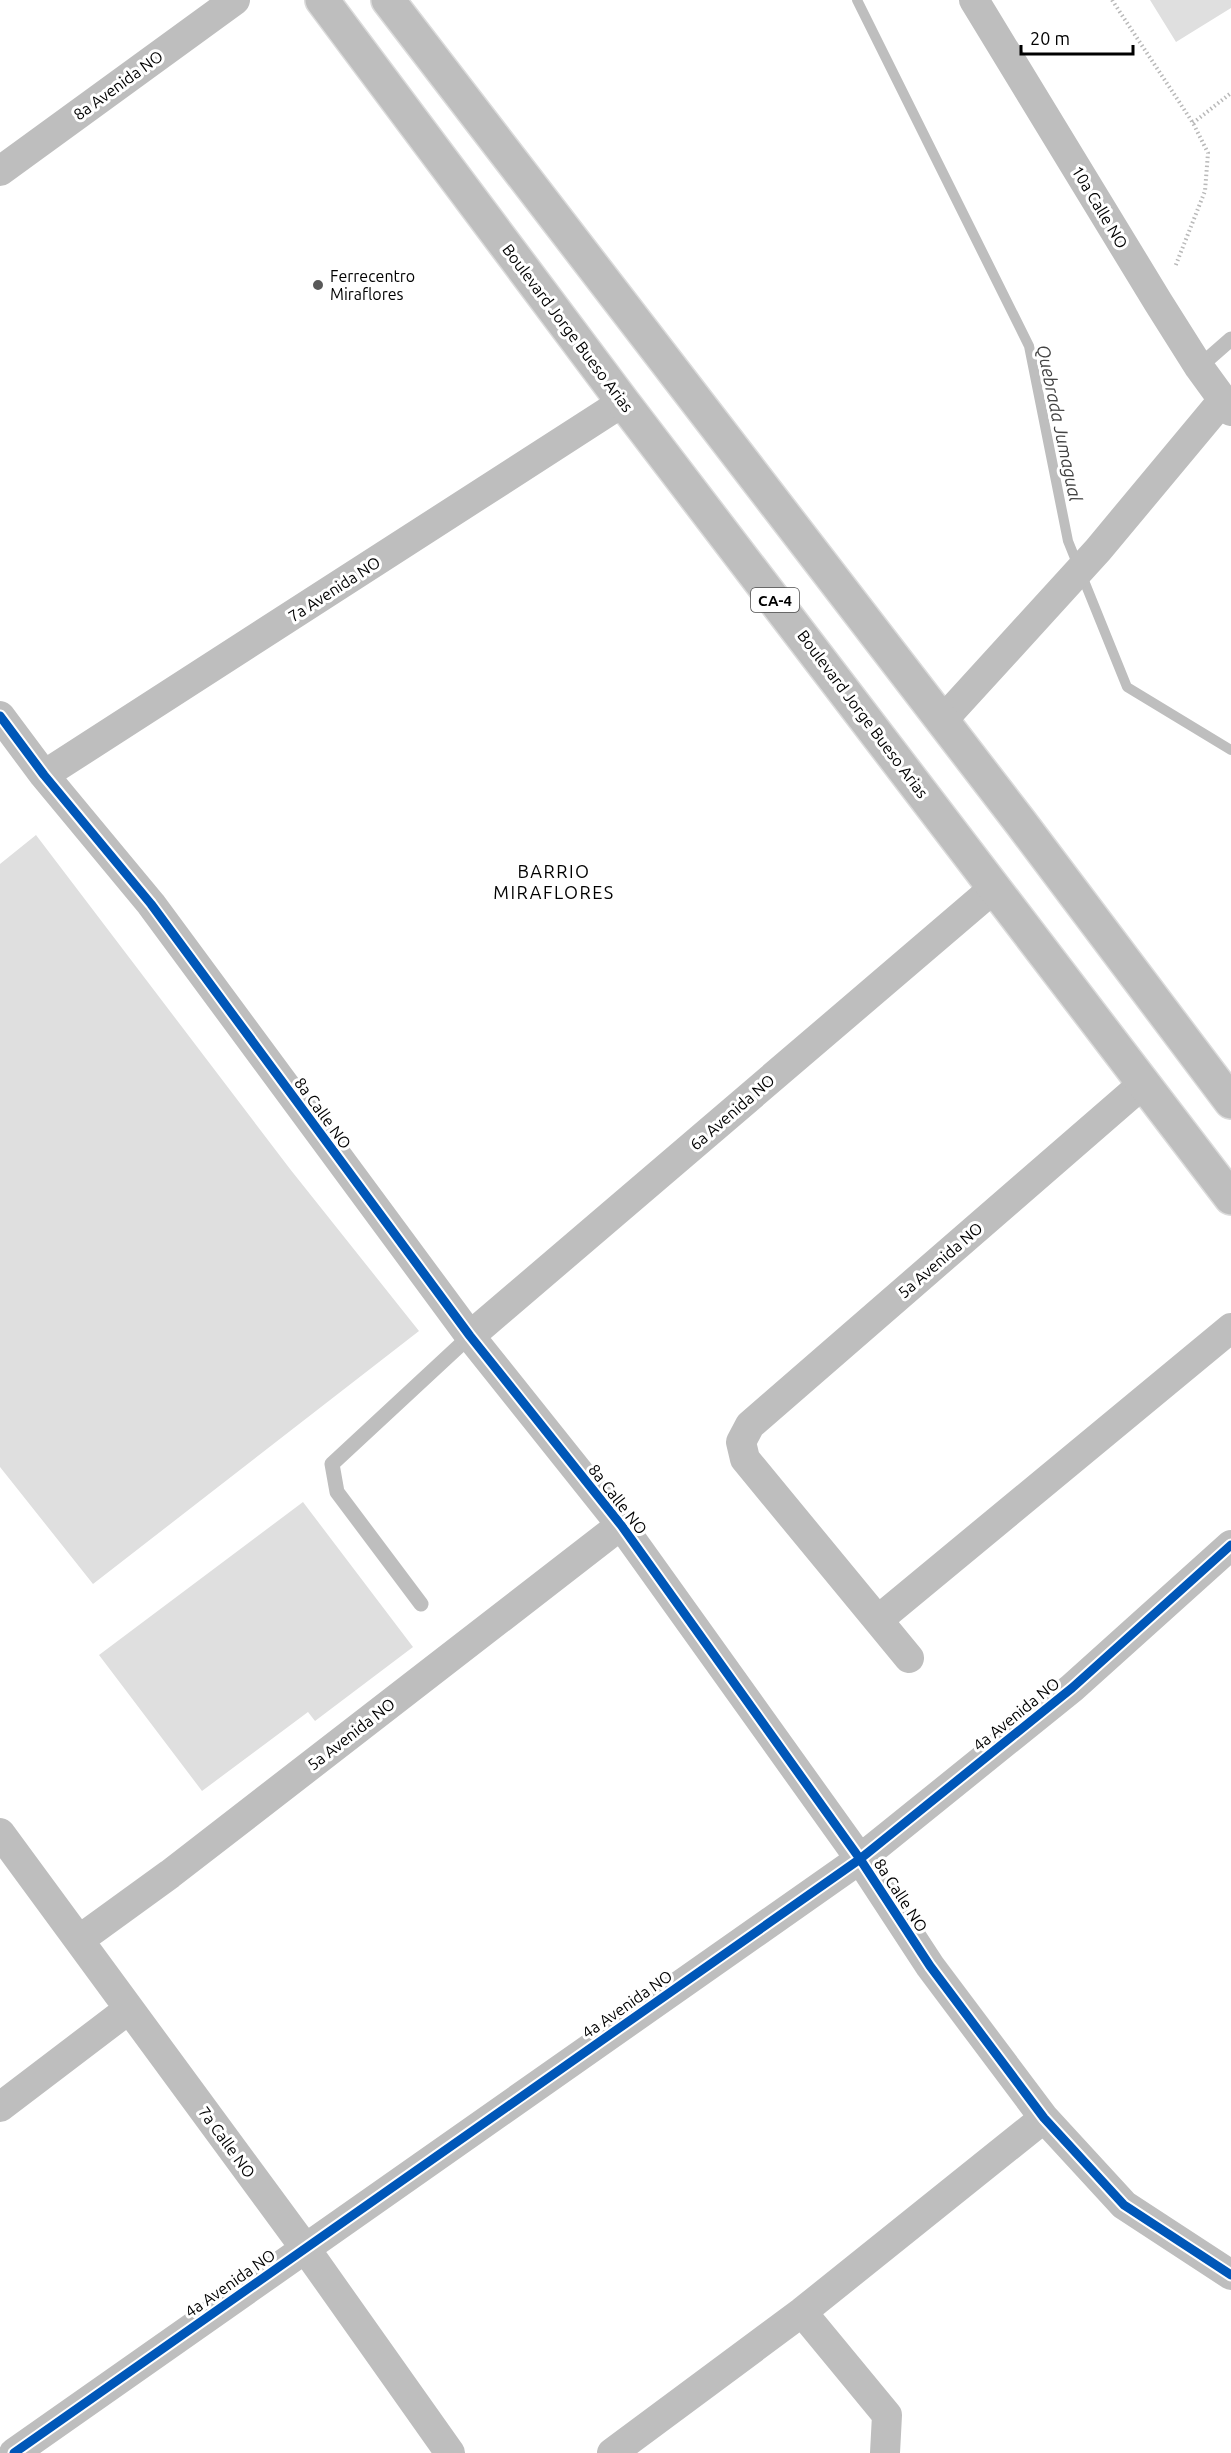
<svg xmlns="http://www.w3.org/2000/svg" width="1231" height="2453" viewBox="0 0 1231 2453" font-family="Ubuntu,sans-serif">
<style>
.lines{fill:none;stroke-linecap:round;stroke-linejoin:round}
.stream{stroke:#bebebe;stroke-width:10}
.building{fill:#dfdfdf}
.primary-casing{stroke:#dbdbdb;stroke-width:36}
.path{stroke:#b9b9b9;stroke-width:4;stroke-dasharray:1.5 3;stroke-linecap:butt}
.service{stroke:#bebebe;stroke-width:15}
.minor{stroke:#bebebe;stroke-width:30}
.primary{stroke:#bebebe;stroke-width:33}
.cycleway-casing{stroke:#fff;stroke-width:13}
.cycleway{stroke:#0057b8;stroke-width:9}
.poi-dot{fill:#595959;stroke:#fff;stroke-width:2}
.labels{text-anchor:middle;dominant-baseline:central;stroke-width:6;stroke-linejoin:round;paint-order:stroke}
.shield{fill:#fff;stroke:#4c4c4c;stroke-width:1.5}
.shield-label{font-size:15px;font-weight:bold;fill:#000}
.street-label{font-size:16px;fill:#000;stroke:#fff}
.poi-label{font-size:16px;fill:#000;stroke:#fff;text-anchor:start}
.water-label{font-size:18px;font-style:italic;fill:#434343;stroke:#fff}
.neighbourhood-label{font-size:18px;letter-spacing:1.5px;fill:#000;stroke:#fff}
</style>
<rect width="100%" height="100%" fill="#fff"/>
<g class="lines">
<!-- stream -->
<path class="stream" d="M857 0 1029 346 1068 541 1127 687 1231 750"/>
</g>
<!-- building -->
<path class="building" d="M1150 0H1231V8L1176 42Z
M36 835 290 1169 419 1331 93 1584 0 1467V864Z
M303 1502 413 1647 315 1721 308 1712 202 1791 99 1655Z"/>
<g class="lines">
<defs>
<path id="primary" d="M322 0 623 402 1231 1198
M388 0 1021 823 1231 1102"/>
</defs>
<!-- primary casing -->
<use href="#primary" class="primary-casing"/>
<!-- path -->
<path class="path" d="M1112 0 1193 123 1208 153 1205 191 1175 267
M1193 123 1231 93"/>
<!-- service -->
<path class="service" d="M1199 367 1231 339
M421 1604 337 1492 332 1464 470 1336"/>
<!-- minor -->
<path class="minor" d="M974 0 1158 302 1199 367 1231 411
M0 171 235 0
M0 716 44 775 151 904 470 1336 621 1525 860 1859 930 1966 1044 2118 1124 2205 1231 2275
M942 721 1098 550 1222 401
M44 775 623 402
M470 1336 994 888
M878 1620 1231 1328
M909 1658 745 1459 741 1442 750 1425 1144 1083
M0 1833 305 2248 450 2453
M79 1940 170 1874 621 1525
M0 2107 129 2009
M802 2312 887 2415 885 2453
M14 2453 860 1859 1072 1688 1231 1545
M612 2453 802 2312 1044 2118"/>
<!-- primary -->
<use href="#primary" class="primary"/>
<defs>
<path id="cycleway" d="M0 716 44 775 151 904 470 1336 621 1525 860 1859 930 1966 1044 2118 1124 2205 1231 2275
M14 2453 860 1859 1072 1688 1231 1545"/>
</defs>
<!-- cycleway casing -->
<use href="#cycleway" class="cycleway-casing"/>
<!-- cycleway -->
<use href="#cycleway" class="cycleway"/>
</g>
<!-- markers -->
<circle class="poi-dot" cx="318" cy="285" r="6"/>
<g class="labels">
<!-- shield labels -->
<rect class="shield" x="751" y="588" width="48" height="24" rx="4.5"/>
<g class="shield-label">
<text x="775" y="600">CA-4</text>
</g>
<!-- street labels -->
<g class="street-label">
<text transform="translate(118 85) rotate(-36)">8a Avenida NO</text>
<text transform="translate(1100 207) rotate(59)">10a Calle NO</text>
<text transform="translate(568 328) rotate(53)">Boulevard Jorge Bueso Arias</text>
<text transform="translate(334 589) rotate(-33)">7a Avenida NO</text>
<text transform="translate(863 714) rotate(53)">Boulevard Jorge Bueso Arias</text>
<text transform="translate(732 1112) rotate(-41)">6a Avenida NO</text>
<text transform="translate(323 1113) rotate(54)">8a Calle NO</text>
<text transform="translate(940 1260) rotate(-41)">5a Avenida NO</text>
<text transform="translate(618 1499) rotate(52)">8a Calle NO</text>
<text transform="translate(1016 1714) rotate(-39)">4a Avenida NO</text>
<text transform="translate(351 1734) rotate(-38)">5a Avenida NO</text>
<text transform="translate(901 1895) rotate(57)">8a Calle NO</text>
<text transform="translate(627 2004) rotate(-35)">4a Avenida NO</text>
<text transform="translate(227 2142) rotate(54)">7a Calle NO</text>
<text transform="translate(230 2283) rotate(-35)">4a Avenida NO</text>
</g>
<!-- poi labels -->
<g class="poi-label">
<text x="330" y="276">Ferrecentro<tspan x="330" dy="18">Miraflores</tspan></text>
</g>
<!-- water labels -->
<g class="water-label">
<text transform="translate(1060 423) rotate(78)">Quebrada Jumagual</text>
</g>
<!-- neighbourhood labels -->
<g class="neighbourhood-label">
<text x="554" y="871">BARRIO<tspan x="554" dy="21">MIRAFLORES</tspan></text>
</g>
</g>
<!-- scale -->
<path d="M1021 45v9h112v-9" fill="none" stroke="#000000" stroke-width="3"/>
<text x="1030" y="45" font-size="18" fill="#000000" stroke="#ffffff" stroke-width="4.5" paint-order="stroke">20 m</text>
</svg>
